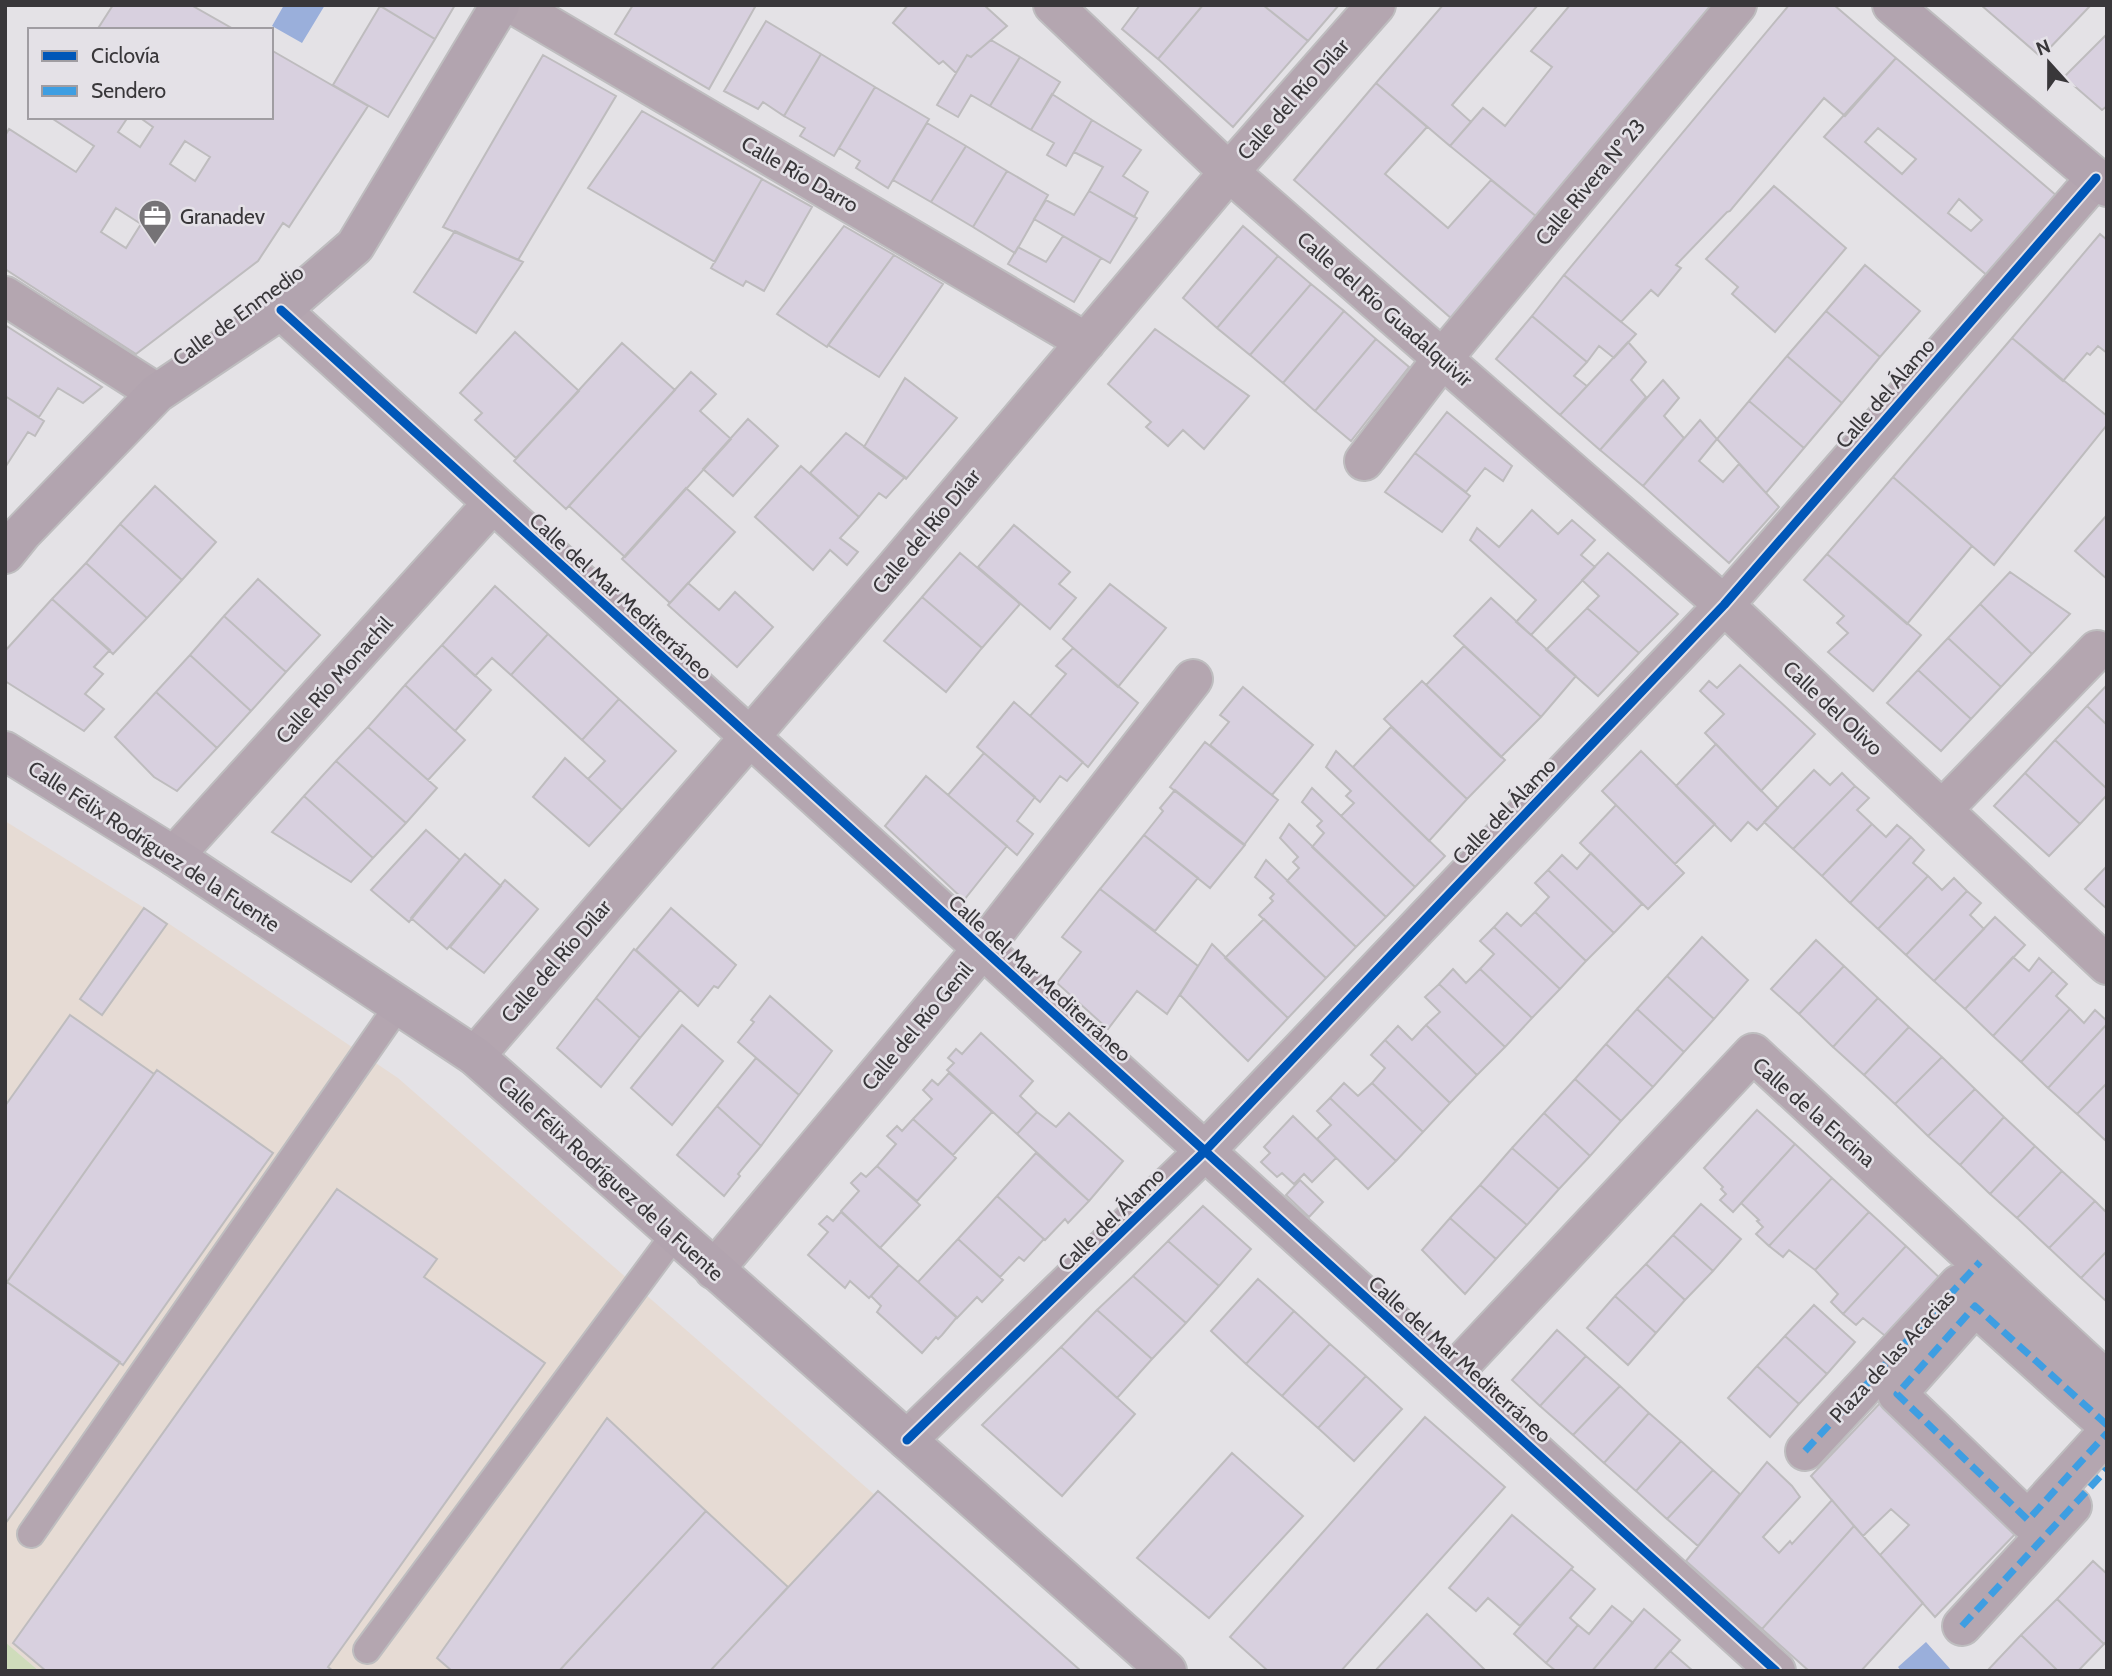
<svg xmlns="http://www.w3.org/2000/svg" width="2112" height="1676" viewBox="0 0 2112 1676" font-family="Cabin,sans-serif">
<style>
.industrial{fill:#e6dbd4}
.green{fill:#cfdcbb}
.water{fill:#9aafdb}
.building{fill:#d8d0df;stroke:#bebcbe;stroke-width:2;fill-rule:evenodd}
.lines{fill:none;stroke-linecap:round;stroke-linejoin:round}
.lane-casing{stroke:#bebdbf;stroke-width:30}
.street-casing{stroke:#bebdbf;stroke-width:42}
.secondary-casing{stroke:#bebdbf;stroke-width:42}
.lane{stroke:#b4a6b0;stroke-width:26}
.street{stroke:#b4a6b0;stroke-width:38}
.secondary{stroke:#b2a4af;stroke-width:38}
.quiet{stroke:#3e9ee2;stroke-width:7;stroke-dasharray:14 7;stroke-linecap:butt}
.cycleway-casing{stroke:#e4e1e7;stroke-width:13}
.cycleway{stroke:#0057b8;stroke-width:9}
.labels{text-anchor:middle;dominant-baseline:central;stroke-width:5;stroke-linejoin:round;paint-order:stroke}
.street-label{font-size:21px;fill:#39373a;stroke:#e4e1e7}
.poi-label{font-size:21px;fill:#39373a;stroke:#e4e1e7;text-anchor:start}
</style>
<rect width="100%" height="100%" fill="#e4e2e6"/>
<!-- industrial -->
<path class="industrial" d="M5 821 162 919 398 1078 1076 1671H39L5 1642Z"/>
<!-- green -->
<path class="green" d="M5 1642 39 1671H5Z"/>
<!-- water -->
<path class="water" d="M284 5H325L302 43 272 26Z
M1926 1642 1952 1671H1901L1898 1667Z"/>
<!-- building -->
<path class="building" d="M113 5H191L235 30H97Z
M379 5H455L435 39Z
M633 5H751L755 7 709 89 615 34Z
M908 5H984L1007 26 971 57 967 55 956 73 943 61 939 64 893 23Z
M1140 5H1203L1158 59 1122 29Z
M1203 5H1263L1308 41 1233 127 1158 59Z
M1263 5H1339L1308 41Z
M1443 5H1538L1452 105 1471 122 1450 146 1376 83Z
M1570 5H1714L1537 217 1450 146 1483 108 1505 126 1552 67 1531 51Z
M1789 5H1834L1896 58 1845 116 1824 98 1730 211 1727 212 1676 265 1681 268 1658 296 1651 290 1621 322 1564 275Z
M1981 5H2091L2041 57Z
M380 6 435 39 388 117 333 85Z
M766 21 821 54 784 116 763 102 758 109 724 91Z
M2107 34V106L2102 110 2064 77Z
M991 40 1020 57 990 106 971 95 958 117 937 105 967 55 971 57Z
M271 50 368 106 289 227 283 223 258 261 136 354 5 269V136L9 129 76 172 94 146 50 117H128L118 132 140 147 153 127 139 117H271ZM185 141 210 157 195 181 170 164ZM116 208 141 224 126 248 101 232Z
M821 54 875 87 834 156 800 136 805 128 784 116Z
M543 55 616 96 518 260 443 227Z
M1020 57 1060 82 1031 130 990 106Z
M1896 58 2057 196 1989 277 1824 137ZM1878 128 1916 159 1902 174 1865 142ZM1959 199 1982 220 1971 231 1948 213Z
M1376 83 1427 127 1385 174 1448 228 1491 180 1537 217 1452 319 1294 180Z
M875 87 929 119 888 188 856 168 860 161 839 148Z
M1052 94 1092 120 1066 166 1047 155 1054 143 1031 130Z
M642 111 762 179 715 262 588 188Z
M1092 120 1141 150 1123 176 1148 192 1134 217 1089 191 1103 167 1074 152Z
M927 123 966 146 931 202 893 180Z
M966 146 1007 171 973 227 931 202Z
M1007 171 1048 195 1015 253 973 227Z
M762 179 812 207 764 291 746 281 743 286 711 268Z
M1774 186 1846 248 1775 332 1732 294 1738 287 1706 259Z
M1089 191 1137 218 1110 263 1034 219 1046 200 1074 215Z
M844 226 894 255 827 347 777 314Z
M1243 226 1278 256 1217 328 1183 298Z
M455 231 523 262 476 333 414 292Z
M2100 234 2107 240V353L2098 346 2090 355 2087 353 2063 381 2012 338Z
M1063 236 1101 258 1074 302 1008 264 1018 247 1046 262Z
M894 255 943 284 879 377 828 345Z
M1278 256 1311 284 1250 355 1217 328Z
M1865 265 1920 311 1880 357 1826 311Z
M1564 275 1636 334 1614 358 1599 346 1587 362 1532 316Z
M1311 284 1344 311 1283 383 1250 355Z
M1344 311 1376 339 1315 411 1283 383Z
M1826 311 1880 357 1842 403 1787 356Z
M1532 316 1587 362 1574 376 1587 386 1560 415 1496 359Z
M5 325 64 363 102 387 83 403 58 388 39 417 5 396Z
M1155 329 1249 396 1204 449 1183 430 1168 446 1146 427 1151 422 1108 384Z
M515 332 579 391 516 458 475 420 482 413 460 393Z
M2012 338 2107 416V425L1994 565 1893 477Z
M1376 339 1409 367 1351 441 1315 411Z
M1628 342 1646 362 1631 380 1646 397 1600 450 1560 415Z
M622 343 675 390 566 509 514 461Z
M1787 356 1842 403 1804 448 1749 401Z
M691 372 716 394 700 411 731 439 625 557 569 506Z
M905 378 957 418 906 479 864 447Z
M1663 380 1679 398 1664 416 1684 438 1643 486 1600 450Z
M5 396 44 421 35 436 28 432 6 466Z
M1749 401 1804 448 1766 493 1717 439Z
M1447 412 1512 466 1503 481 1485 468 1466 492 1415 453Z
M748 419 778 446 733 496 703 469Z
M1700 420 1717 439 1699 461 1723 482 1739 464 1779 507 1729 563 1643 486Z
M846 433 905 477 886 498 879 493 859 517 810 473Z
M1415 453 1470 496 1442 532 1385 492Z
M801 466 859 517 840 538 858 552 847 565 830 550 813 570 755 517Z
M1893 477 1972 546 1907 624 1827 554Z
M155 486 216 542 182 580 120 524Z
M686 488 735 532 670 603 622 559Z
M1532 510 1558 534 1572 520 1595 540 1581 555 1595 567 1531 635 1516 622 1536 600 1470 540 1477 528 1499 547Z
M2107 515V579L2075 551Z
M120 524 182 580 147 618 86 563Z
M1014 525 1070 572 1059 584 1076 598 1050 629 978 567Z
M960 553 1020 604 982 648 922 597Z
M1608 553 1678 614 1639 653 1587 608 1599 596 1582 580Z
M1827 554 1921 635 1873 691 1828 652 1848 633 1837 623 1844 616 1804 580Z
M86 563 147 618 113 654 52 599Z
M2010 572 2070 614 2032 654 1980 604Z
M258 579 320 635 286 672 224 616Z
M688 583 719 610 735 592 773 627 737 667 668 605Z
M1110 584 1166 628 1118 687 1063 639Z
M495 586 548 634 511 675 492 658 475 676 442 645Z
M922 597 982 648 946 692 884 641Z
M1491 598 1576 676 1541 717 1454 636Z
M52 599 110 650 94 667 103 674 85 694 104 709 84 731 5 681V651Z
M1980 604 2032 654 2001 687 1948 638Z
M1587 608 1639 653 1598 696 1546 650Z
M224 616 286 672 251 711 190 655Z
M548 634 619 699 582 740 511 675Z
M1948 638 2001 687 1971 719 1918 670Z
M442 645 491 690 455 731 405 685Z
M1464 646 1541 717 1501 757 1426 685Z
M1073 648 1138 703 1088 767 1030 716 1066 674 1056 666Z
M190 655 251 711 217 748 156 692Z
M1740 665 1815 734 1761 791 1705 733 1724 714 1700 691 1709 681 1717 688Z
M1918 670 1971 719 1941 751 1887 703Z
M1422 681 1505 760 1467 799 1384 719Z
M405 685 465 740 428 780 368 727Z
M2107 685V725L2087 706Z
M1243 687 1313 745 1272 795 1210 745 1229 722 1220 715Z
M156 692 217 748 177 791 154 777 115 737Z
M619 699 676 751 622 810 588 779 605 761 582 740Z
M1014 702 1083 762 1067 781 1060 776 1040 802 977 747Z
M2087 706 2107 725V789L2055 740Z
M368 727 437 788 406 823 336 761Z
M1391 727 1467 799 1429 841 1353 767Z
M2055 740 2107 789V795L2080 824 2025 773Z
M1205 742 1278 800 1244 845 1170 787Z
M1716 744 1778 808 1757 830 1748 822 1731 841 1676 786Z
M1336 751 1445 856 1415 887 1341 816 1354 803 1346 796 1351 791 1326 767Z
M1641 751 1715 824 1675 864 1602 791Z
M984 753 1035 797 1017 821 1033 834 1017 855 948 795Z
M565 758 622 810 589 846 533 797Z
M336 761 406 823 373 858 304 796Z
M1814 770 1830 785 1842 773 1855 786 1793 849 1764 822Z
M2025 773 2080 824 2049 856 1994 806Z
M926 776 1007 846 964 900 885 826Z
M1855 786 1869 798 1857 810 1872 824 1822 876 1793 849Z
M1312 788 1415 887 1386 917 1312 847 1324 833 1317 826 1322 821 1302 802Z
M1175 790 1245 845 1210 888 1144 835 1163 811 1160 808Z
M304 796 373 858 351 882 272 832Z
M1616 805 1684 873 1648 909 1580 843Z
M1289 824 1386 917 1356 947 1287 881 1299 868 1293 862 1298 857 1280 838Z
M1872 824 1886 837 1897 825 1911 837 1850 903 1822 876Z
M426 830 460 860 409 922 371 890Z
M1144 835 1198 878 1155 931 1100 889Z
M1911 837 1924 850 1913 863 1928 876 1878 929 1850 903Z
M1591 853 1642 904 1614 933 1548 870 1562 855 1577 869Z
M465 854 501 886 447 949 411 918Z
M1266 860 1356 947 1326 978 1259 915 1273 901 1270 898 1274 894 1255 877Z
M2107 866V909L2085 889Z
M1548 870 1614 933 1586 961 1535 912 1549 897 1535 883Z
M1928 876 1942 890 1954 878 1967 891 1906 955 1878 929Z
M505 880 538 909 484 973 450 947Z
M1100 889 1198 966 1167 1014 1137 991 1108 1029 1057 983 1081 952 1062 937Z
M1967 891 1981 903 1970 915 1984 929 1934 981 1906 955Z
M144 908 167 924 102 1015 80 999Z
M671 908 736 965 718 988 714 986 698 1006 636 950Z
M1535 912 1586 961 1560 989 1494 927 1507 913 1521 926Z
M1995 917 2025 945 1965 1009 1934 981Z
M1264 919 1326 978 1288 1018 1225 958Z
M1494 927 1560 989 1532 1018 1480 969 1494 954 1480 941Z
M1702 937 1748 980 1714 1019 1667 976Z
M1816 940 1844 966 1799 1014 1771 989Z
M1212 944 1288 1018 1248 1061 1180 995Z
M634 949 680 990 640 1038 596 998Z
M2013 957 2029 971 2039 958 2053 971 1993 1036 1965 1009Z
M1844 966 1878 998 1833 1047 1799 1014Z
M1453 969 1466 983 1480 969 1532 1018 1505 1047 1439 984Z
M2053 971 2067 984 2056 996 2070 1009 2021 1062 1993 1036Z
M1667 976 1714 1019 1684 1052 1637 1009Z
M1439 984 1505 1047 1477 1075 1426 1025 1440 1012 1425 997Z
M770 996 832 1051 799 1095 738 1042 754 1022 751 1020Z
M596 998 640 1038 601 1087 557 1048Z
M1878 998 1909 1027 1864 1075 1833 1047Z
M1637 1009 1684 1052 1653 1087 1606 1044Z
M2070 1009 2084 1023 2095 1010 2107 1021V1024L2048 1088 2021 1062Z
M70 1015 154 1074 5 1285V1106Z
M2107 1024V1083L2077 1114 2048 1088Z
M682 1025 723 1061 672 1125 631 1088Z
M1426 1025 1477 1075 1450 1103 1385 1040 1398 1026 1412 1040Z
M1909 1027 1942 1057 1895 1104 1864 1075Z
M981 1033 1033 1081 1020 1096 1037 1112 1017 1134 947 1070 954 1063 948 1058 956 1049 962 1054Z
M1385 1040 1450 1103 1423 1132 1372 1083 1385 1068 1371 1055Z
M1606 1044 1653 1087 1621 1121 1575 1079Z
M1942 1057 1975 1089 1928 1136 1895 1104Z
M756 1058 799 1095 761 1146 717 1106Z
M157 1070 273 1153 123 1365 7 1282Z
M949 1073 992 1112 953 1155 913 1119 932 1099 923 1090 932 1080 938 1085Z
M1575 1079 1621 1121 1590 1156 1544 1113Z
M1344 1083 1358 1096 1372 1083 1423 1132 1396 1161 1330 1098Z
M2107 1083V1138L2105 1140 2077 1114Z
M1975 1089 2004 1117 1960 1165 1928 1136Z
M1330 1098 1396 1161 1368 1189 1317 1139 1331 1125 1317 1111Z
M717 1106 761 1146 738 1174 740 1176 724 1196 677 1155Z
M1757 1110 1795 1144 1733 1212 1720 1200 1726 1194 1721 1189 1723 1187 1704 1168Z
M1037 1112 1056 1127 1069 1113 1123 1161 1089 1201 1017 1134Z
M1544 1113 1590 1156 1559 1189 1512 1148Z
M1293 1116 1336 1158 1312 1182 1304 1174 1294 1184 1282 1173 1277 1177 1261 1162 1270 1153 1264 1147Z
M2004 1117 2035 1146 1990 1194 1960 1165Z
M913 1119 956 1158 917 1201 877 1166 896 1144 887 1136 897 1126 902 1131Z
M1795 1144 1832 1178 1769 1246 1756 1234 1763 1227 1757 1221 1759 1220 1741 1203Z
M2035 1146 2062 1171 2017 1218 1990 1194Z
M1512 1148 1559 1189 1527 1225 1480 1185Z
M1036 1153 1089 1201 1068 1223 1065 1219 1045 1240 997 1196Z
M877 1166 920 1205 880 1248 841 1211 859 1191 851 1183 861 1173 866 1177Z
M2062 1171 2095 1201 2049 1248 2017 1218Z
M1832 1178 1869 1212 1815 1270 1789 1250 1783 1257 1769 1246Z
M1300 1180 1323 1202 1309 1217 1286 1195Z
M1480 1185 1527 1225 1496 1259 1450 1218Z
M337 1189 437 1259 424 1277 545 1363 328 1667 333 1671H46L13 1643Z
M997 1196 1044 1239 1024 1261 1019 1257 1000 1277 958 1239Z
M2095 1201 2107 1213V1251L2081 1278 2049 1248Z
M1701 1204 1741 1239 1713 1271 1673 1235Z
M1203 1206 1251 1249 1219 1286 1168 1241Z
M841 1212 899 1265 869 1298 850 1281 845 1288 808 1255 828 1232 819 1224 827 1216 833 1221Z
M1869 1212 1906 1246 1843 1314 1831 1302 1838 1294 1815 1270Z
M1450 1218 1496 1259 1465 1294 1422 1250Z
M1673 1235 1713 1271 1685 1300 1646 1264Z
M958 1239 1003 1280 982 1302 977 1297 957 1318 918 1282Z
M1168 1241 1219 1286 1186 1323 1133 1276Z
M1906 1246 1943 1281 1889 1339 1863 1318 1856 1325 1843 1314Z
M2107 1251V1302L2081 1278Z
M1646 1264 1685 1300 1656 1333 1615 1296Z
M899 1265 957 1317 942 1335 938 1339 936 1337 922 1353 877 1312 881 1306 871 1296Z
M1133 1276 1186 1323 1152 1359 1097 1310Z
M1258 1279 1294 1311 1246 1364 1211 1331Z
M7 1282 120 1362 5 1524V1285Z
M1615 1296 1656 1333 1628 1365 1587 1328Z
M1814 1305 1855 1342 1827 1374 1785 1336Z
M1097 1310 1152 1359 1117 1398 1061 1347Z
M1294 1311 1330 1344 1282 1396 1246 1364Z
M1557 1330 1586 1356 1540 1406 1512 1380Z
M1785 1336 1827 1374 1799 1404 1757 1366Z
M1330 1344 1366 1376 1318 1428 1282 1396Z
M1061 1347 1135 1414 1062 1496 982 1425Z
M1586 1356 1620 1386 1573 1435 1540 1406Z
M1757 1366 1799 1404 1770 1437 1728 1398Z
M1366 1376 1402 1409 1354 1461 1318 1428Z
M1620 1386 1649 1413 1604 1463 1573 1435Z
M1883 1400 2019 1530 1935 1617 1880 1555 1909 1525 1891 1509 1863 1536 1811 1476Z
M1649 1413 1681 1441 1636 1491 1604 1463Z
M1425 1417 1505 1487 1341 1671H1268L1230 1637Z
M607 1418 706 1511 559 1671H452L437 1658Z
M1681 1441 1713 1470 1667 1519 1636 1491Z
M1232 1453 1303 1516 1209 1618 1137 1558Z
M1767 1462 1792 1486 1800 1497 1763 1537 1779 1553 1790 1541 1792 1544 1832 1500 1854 1526 1762 1629 1686 1561Z
M1713 1470 1740 1494 1698 1546 1667 1519Z
M878 1491 1081 1671H710Z
M706 1511 788 1587 710 1671H559Z
M1512 1515 1573 1567 1520 1626 1488 1598 1476 1611 1449 1588Z
M1854 1526 1923 1603 1861 1671H1809L1762 1629Z
M2093 1561 2107 1574V1641L2104 1644 2057 1599Z
M1571 1569 1595 1589 1570 1618 1578 1625 1546 1663 1514 1634Z
M2057 1599 2104 1644 2078 1671H2058L2021 1635Z
M1612 1606 1633 1623 1592 1671H1556L1546 1663 1578 1625 1589 1634Z
M1644 1609 1680 1640 1653 1671H1592Z
M1427 1614 1484 1669 1482 1671H1375Z
M2021 1635 2058 1671H1987Z
M1670 1651 1693 1671H1653Z"/>
<g class="lines">
<defs>
<path id="lane" d="M31 1534 398 1006
M367 1650 675 1234"/>
<path id="street" d="M514 5 1086 342
M1053 5 1229 172 1724 605 2107 965
M5 296 157 393
M281 310 1776 1671
M1364 461 1442 359 1737 5
M1942 810 2097 650
M174 856 493 503
M475 1056 896 567 1229 172 1376 5
M714 1270 982 949 1193 679
M1451 1375 1753 1053 2107 1381
M2107 1425 1975 1306 1897 1394 2028 1520 2107 1433
M907 1440 1205 1151 1724 605 2096 178
M1805 1451 1959 1284
M1962 1626 2072 1506"/>
<path id="secondary" d="M1892 5 2107 187
M5 554 22 533 157 393 281 310 355 246 500 5
M5 751 174 856 475 1056 1167 1671"/>
</defs>
<!-- lane casing -->
<use href="#lane" class="lane-casing"/>
<!-- street casing -->
<use href="#street" class="street-casing"/>
<!-- secondary casing -->
<use href="#secondary" class="secondary-casing"/>
<!-- lane -->
<use href="#lane" class="lane"/>
<!-- street -->
<use href="#street" class="street"/>
<!-- secondary -->
<use href="#secondary" class="secondary"/>
<!-- quiet -->
<path class="quiet" d="M2107 1425 1975 1306 1897 1394 2028 1520 2107 1433
M1805 1451 1980 1262
M1962 1626 2107 1469"/>
<defs>
<path id="cycleway" d="M281 310 1776 1671
M907 1440 1205 1151 1724 605 2096 178"/>
</defs>
<!-- cycleway casing -->
<use href="#cycleway" class="cycleway-casing"/>
<!-- cycleway -->
<use href="#cycleway" class="cycleway"/>
</g>
<!-- icons -->
<defs>
<symbol id="office-pin" viewBox="-11 -11 22 30"><path d="M0 17L-7.5 6A9.5 9.5 0 1 1 7.5 6Z" fill="#757376" stroke="#e4e1e7"/><path d="M-6-3h4V-5.5h4V-3h4V5H-6ZM-1-4.5V-3h2v-1.5ZM-6 0V1H6V0Z" fill="#fff"/></symbol>
</defs>
<g fill-rule="evenodd">
<use href="#office-pin" x="136" y="197" width="38" height="52"/>
</g>
<g class="labels">
<!-- street labels -->
<g class="street-label">
<text transform="translate(1293 99) rotate(-48)">Calle del Río Dílar</text>
<text transform="translate(800 174) rotate(30)">Calle Río Darro</text>
<text transform="translate(1590 182) rotate(-50)">Calle Rivera Nº 23</text>
<text transform="translate(1385 309) rotate(41)">Calle del Río Guadalquivir</text>
<text transform="translate(238 315) rotate(-36)">Calle de Enmedio</text>
<text transform="translate(1885 393) rotate(-49)">Calle del Álamo</text>
<text transform="translate(926 531) rotate(-50)">Calle del Río Dílar</text>
<text transform="translate(621 596) rotate(42)">Calle del Mar Mediterráneo</text>
<text transform="translate(334 680) rotate(-48)">Calle Río Monachil</text>
<text transform="translate(1833 708) rotate(43)">Calle del Olivo</text>
<text transform="translate(1504 811) rotate(-46)">Calle del Álamo</text>
<text transform="translate(154 846) rotate(33)">Calle Félix Rodríguez de la Fuente</text>
<text transform="translate(556 961) rotate(-49)">Calle del Río Dílar</text>
<text transform="translate(1040 978) rotate(42)">Calle del Mar Mediterráneo</text>
<text transform="translate(917 1026) rotate(-50)">Calle del Río Genil</text>
<text transform="translate(1814 1112) rotate(41)">Calle de la Encina</text>
<text transform="translate(611 1178) rotate(42)">Calle Félix Rodríguez de la Fuente</text>
<text transform="translate(1111 1219) rotate(-44)">Calle del Álamo</text>
<text transform="translate(1892 1356) rotate(-47)">Plaza de las Acacias</text>
<text transform="translate(1460 1359) rotate(42)">Calle del Mar Mediterráneo</text>
</g>
<!-- poi labels -->
<g class="poi-label">
<text x="180" y="216">Granadev</text>
</g>
</g>
<!-- border -->
<rect width="2112" height="1676" fill="none" stroke="#39373a" stroke-width="14"/>
<!-- legend -->
<rect x="28" y="28" width="245" height="91" fill="#e4e1e7" stroke="#a09da2" stroke-width="2"/>
<rect x="42" y="51" width="35" height="10" fill="#0057b8" stroke="#a09da2" stroke-width="2"/>
<text x="91" y="63" font-size="21" fill="#39373a">Ciclovía</text>
<rect x="42" y="86" width="35" height="10" fill="#3e9ee2" stroke="#a09da2" stroke-width="2"/>
<text x="91" y="98" font-size="21" fill="#39373a">Sendero</text>
<!-- north arrow -->
<g transform="translate(2049 63) rotate(339)" stroke="#e4e1e7" stroke-width="5" paint-order="stroke">
<path d="M0-5L12 26L0 18L-12 26Z" fill="#39373a"/>
<text y="-10" font-size="19" font-weight="bold" text-anchor="middle" fill="#39373a">N</text>
</g>
</svg>
